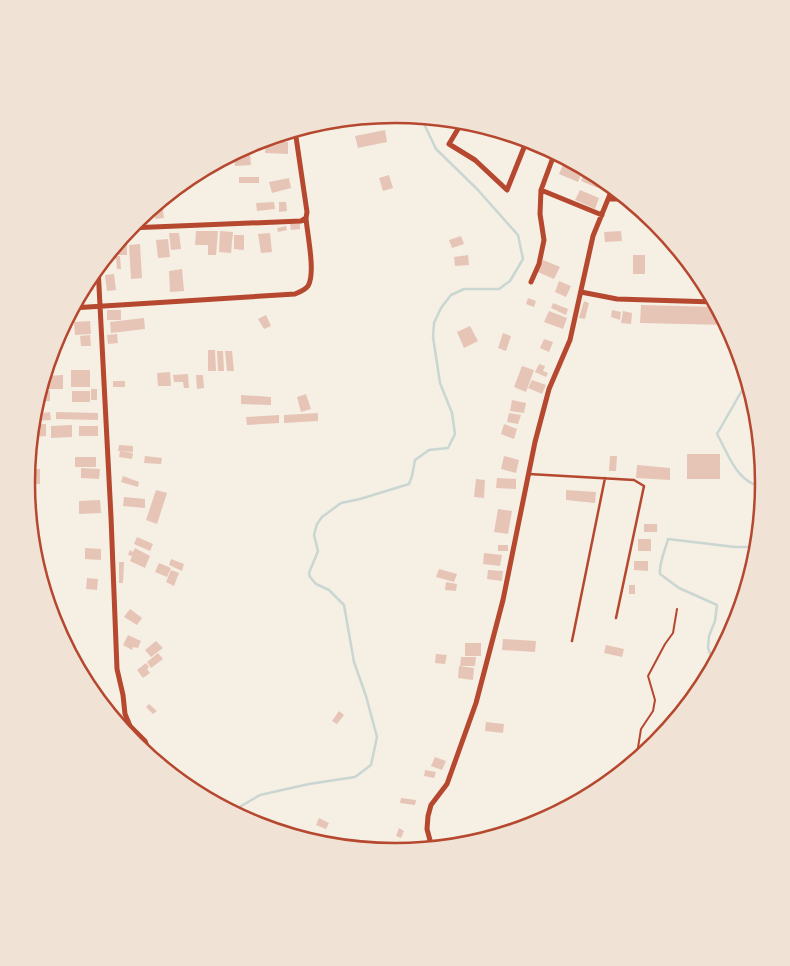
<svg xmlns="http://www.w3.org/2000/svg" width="790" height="966" viewBox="0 0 790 966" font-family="'Work Sans',sans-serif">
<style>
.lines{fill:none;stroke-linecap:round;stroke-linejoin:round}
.stream{stroke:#c9d6d2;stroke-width:2.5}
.building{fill:#e6c5b7}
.path{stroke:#b5482f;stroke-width:2}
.service{stroke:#b5482f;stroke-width:2.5}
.minor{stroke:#b5482f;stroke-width:5}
.rim{fill:none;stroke:#b5482f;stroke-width:2.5}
</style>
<rect width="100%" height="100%" fill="#f6efe4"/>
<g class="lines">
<!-- stream -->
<path class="stream" d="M744 387 717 434C730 457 735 480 763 488
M714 664 708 648 709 636 715 621 717 605 679 588 660 574C659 562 665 551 668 539L735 547H757
M231 812 260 795 309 784 355 777 371 765 377 737 366 696 354 662 344 605 329 590 316 584 310 577 309 573 318 551 314 535 317 524 322 517 341 503 360 499 409 484 412 476 415 460 429 450 448 448 455 434 452 413 440 383 433 337 434 323 441 308 451 295 464 289H499L510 281 523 259 518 235 477 189 436 149 425 126 424 117"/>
</g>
<!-- building -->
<path class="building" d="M385 130 387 142 358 148 355 136Z
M266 142H288V154L265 153Z
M250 154 251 165 235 166 234 155Z
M565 161 583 170 578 182 559 174Z
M585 171 602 178 598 188 581 181Z
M389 175 393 188 383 191 379 178Z
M239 177H259V183H239Z
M289 178 291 188 272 193 269 182Z
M580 190 599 198 595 209 575 200Z
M274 202 275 209 257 211 256 203Z
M279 202H286L287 211 279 212Z
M162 203 164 218 155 219 154 206 157 204Z
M300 223V229L291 230 290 224Z
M286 226 287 230 278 232 277 228Z
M196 231H218L216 255H208V245H195Z
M220 231 233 232 231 253 219 252Z
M621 231 622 241 605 242 604 232Z
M169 233H179L181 249 171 250Z
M270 233 272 252 261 253 258 234Z
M234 235H244V250L234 249Z
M461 236 464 244 452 248 449 240Z
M168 239 170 257 158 258 156 240Z
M120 240H127V255H116V244Z
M140 244 142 278 131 279 129 245Z
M115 246V256H120L121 269H117L116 259H109V252Z
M468 255 469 265 455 266 454 257Z
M633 255H645V274H633Z
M543 260 560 267 554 279 538 272Z
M182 269 184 291 170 292 169 271Z
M93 273 94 290 82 291 89 278Z
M114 274 116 290 107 291 105 275Z
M559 281 571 286 566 297 555 292Z
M528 298 536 301 534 307 526 304Z
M584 301 589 303 585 319 579 318Z
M553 303 568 309 566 315 551 308Z
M641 305 717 307 727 325 640 323Z
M107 310H121V320H107Z
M612 310 621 312 620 320 611 317Z
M549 311 567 318 563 329 544 322Z
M623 311 632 313 631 324 621 323Z
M266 315 271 326 264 329 258 319Z
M144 318 145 329 111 333 110 322Z
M90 321 91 334 75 335 74 322Z
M470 326 478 341 464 348 457 332Z
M503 333 511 336 506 351 498 348Z
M117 334 118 343 108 344 107 335Z
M90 335 91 346H81L80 336Z
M544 339 553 342 549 352 540 348Z
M208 350H215L216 371H208Z
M217 351H223L224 371H218Z
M225 351H232L234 371H227Z
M539 364 545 366 543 371 548 373 546 377 535 372Z
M522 366 534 370 526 392 514 387Z
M71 370H90V387H71Z
M170 372 171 386H158L157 373Z
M188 374 189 388H184L183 382H174L173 375Z
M63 375V389H45L44 376Z
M196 375H203L204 388 197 389Z
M532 380 546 385 542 394 528 388Z
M113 381H125V387H113Z
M91 389H97V400H91Z
M39 391H50V401L36 402Z
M72 391H90V402H72Z
M306 394 311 409 301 412 297 397Z
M241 395 271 397V405L241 404Z
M512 400 526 403 524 413 510 411Z
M50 412 51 420 35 421 34 414Z
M56 412 98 413V420L56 419Z
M318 413V421L284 423V415Z
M509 413 521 415 518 424 507 422Z
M279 415V423L247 425 246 417Z
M32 424H46V436L32 437Z
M504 424 517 429 514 439 501 434Z
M72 425V437L51 438V426Z
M79 426H98V436H79Z
M119 445 133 446V452L118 451Z
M120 451 133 453 132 459 119 457Z
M687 454H720V479H687Z
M145 456 162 458 161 464 144 463Z
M504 456 519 460 516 473 501 469Z
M610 456H617L616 471H609Z
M75 457H96V467H75Z
M637 465 670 468V480L636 478Z
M81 468 100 469 99 479 81 478Z
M28 469H40V484L26 485Z
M123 476 139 482 138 487 121 482Z
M497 478 516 479V489L496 488Z
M476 479 485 480 484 498 474 497Z
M156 490 167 493 157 524 146 520Z
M566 490 596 492 595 503 566 500Z
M124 497 145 499V508L123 506Z
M100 500 101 513 79 514V501Z
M28 503H36V514H29Z
M498 509 512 511 508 534 494 532Z
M644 524H657V532H644Z
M137 537 153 544 150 551 134 544Z
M638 539H651V551H638Z
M498 545H508V551H498Z
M85 548 101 549V560L85 559Z
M135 548 150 556 145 568 130 561 132 556 128 555 130 550 133 552Z
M484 553 502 555 500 566 483 564Z
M171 559 184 564 182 571 169 565Z
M634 561H648V571L634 570Z
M119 562H124L123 583H119Z
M159 563 171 568 167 577 155 572Z
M439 569 457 574 454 582 436 577Z
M171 570 179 573 174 586 166 582Z
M488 570 503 571 502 581 487 579Z
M87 578 98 579 97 590 86 589Z
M446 582 457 584 456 591 445 590Z
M629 585H635V594H629Z
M130 609 142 618 137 625 124 617Z
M128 635 141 641 138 648 133 647 132 650 123 645Z
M503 639 536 641 535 652 502 650Z
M156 641 163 648 151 657 145 650Z
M465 643H481V656H465Z
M606 645 624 649 622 657 604 653Z
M158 653 163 659 151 668 147 662Z
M436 654 447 655 445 664 435 663Z
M461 657H476L475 666H460Z
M146 663 149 667 147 669 150 673 143 678 137 670Z
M459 666 474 668 473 680 458 678Z
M149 704 157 711 153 714 146 707Z
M339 711 344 715 337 724 332 721Z
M486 722 504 724 503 733 485 731Z
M435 757 446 761 442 770 431 766Z
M425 770 436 772 434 778 424 776Z
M401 798 416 800 415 805 400 803Z
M319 818 329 823 326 829 316 825Z
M399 828 404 831 401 838 396 836Z"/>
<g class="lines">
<!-- path -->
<path class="path" d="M636 760 641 729 653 711 655 700 648 676 665 644 673 633 677 609"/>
<!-- service -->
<path class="service" d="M529 474 634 480 644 486 616 618
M572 641 605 478"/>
<!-- minor -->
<path class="minor" d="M487 127 481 128 461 124 449 144 475 160 507 190 527 140
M541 190 602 215
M609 199H627
M129 228 301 221 306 218 307 212 295 130
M98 267 111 517 117 669 123 695 125 714 130 726 145 741 151 757
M531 282 539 264 544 240 540 214 541 190 555 152
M581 292 617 299 714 302
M72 308 295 294C300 292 305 290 308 286 316 273 307 233 306 218
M432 848 427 829 428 816 431 805 447 784 476 703 503 600 535 442 549 389 570 340 593 236 613 187"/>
</g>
<!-- crop -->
<path d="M0 0H790V966H0ZM35 483a360 360 0 1 1 720 0a360 360 0 1 1-720 0Z" fill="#f1e2d6" fill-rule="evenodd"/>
<path class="rim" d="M35 483a360 360 0 1 1 720 0a360 360 0 1 1-720 0Z"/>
</svg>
